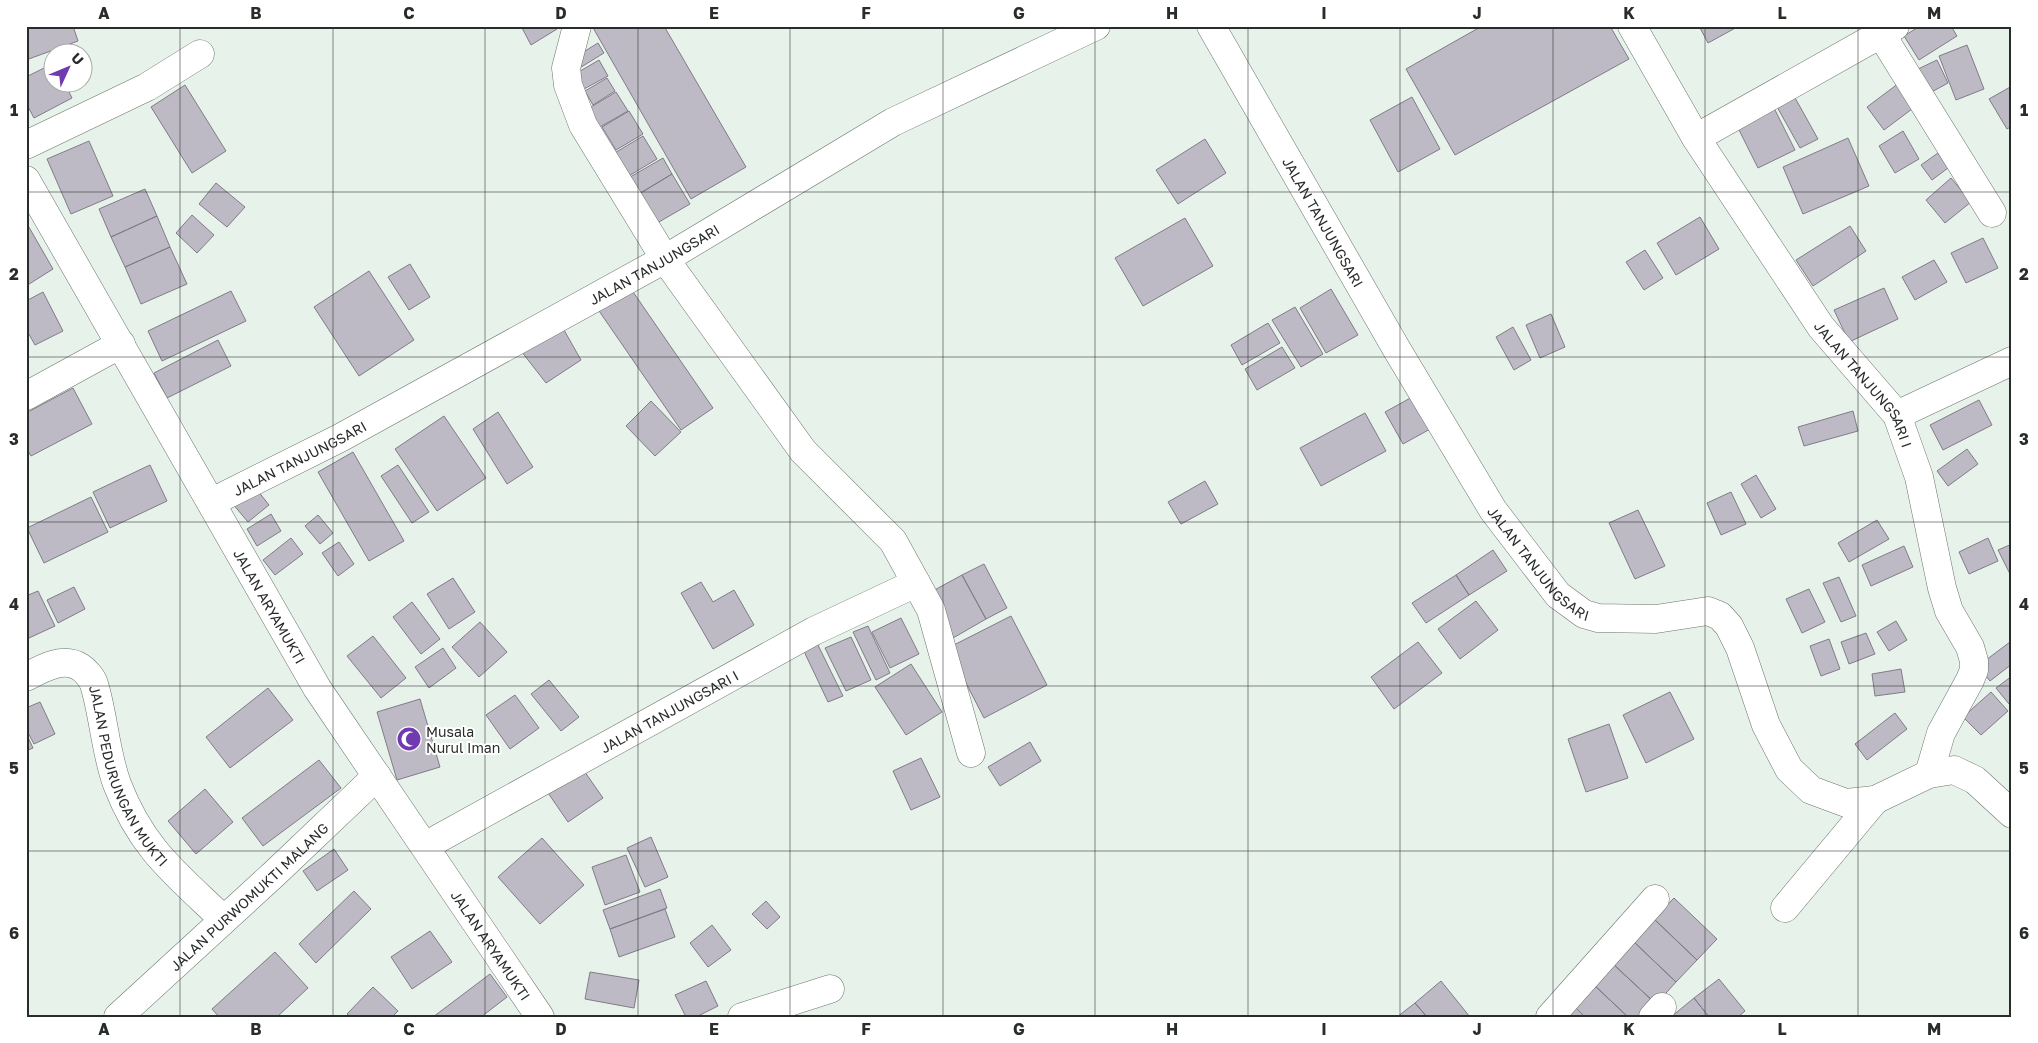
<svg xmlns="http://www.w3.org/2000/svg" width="2038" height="1043" viewBox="0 0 2038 1043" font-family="'Golos Text',sans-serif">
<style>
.building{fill:#bdbac5;stroke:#807c87}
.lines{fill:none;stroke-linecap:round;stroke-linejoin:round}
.minor-casing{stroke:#6c756e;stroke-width:29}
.minor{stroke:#fff;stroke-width:28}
.grid{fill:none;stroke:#292d2a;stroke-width:1;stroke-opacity:0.55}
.labels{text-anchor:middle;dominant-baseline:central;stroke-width:4;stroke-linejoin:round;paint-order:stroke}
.street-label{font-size:14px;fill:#292d2a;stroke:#fff}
.poi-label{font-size:14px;fill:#292d2a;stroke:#fff;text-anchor:start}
.neatline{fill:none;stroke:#292d2a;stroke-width:2}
.grid-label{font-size:16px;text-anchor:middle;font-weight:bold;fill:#292d2a}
</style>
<rect width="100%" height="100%" fill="#e7f2ea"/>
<!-- building -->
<path class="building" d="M26 26H73L78 41 26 60Z
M521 26H555L557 29 531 45Z
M592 26H664L746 167 691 199Z
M1482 26H1610L1629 59 1455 155 1406 69Z
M1699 26H1739L1708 43Z
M1920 26H1951L1957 36 1919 60 1904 36Z
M598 43 604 53 578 69 572 59Z
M1967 45 1984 89 1956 100 1939 56Z
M599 60 608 76 584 89 575 74Z
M1937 60 1948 83 1928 94 1916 70Z
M52 64V82H64L72 98 34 118 26 103V77Z
M607 78 615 91 593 105 585 91Z
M1899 83 1916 106 1884 130 1867 107Z
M185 85 226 151 192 173 151 107Z
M2012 86V126L2007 129 1989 99Z
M616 92 628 111 598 128 586 110Z
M1794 96 1818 139 1800 148 1776 105Z
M1412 97 1440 149 1398 172 1370 120Z
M1771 102 1795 150 1758 168 1734 120Z
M629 111 643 134 616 150 602 127Z
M1903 131 1919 159 1895 173 1879 146Z
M643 136 657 159 627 177 613 154Z
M1848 138 1869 186 1803 214 1783 167Z
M1205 139 1226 173 1178 204 1156 170Z
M89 141 113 196 71 214 47 159Z
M1938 153 1948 168 1932 180 1921 165Z
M663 158 672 174 634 197 625 180Z
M672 174 690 204 652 226 634 197Z
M1951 178 1971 202 1945 223 1926 200Z
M216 183 245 207 227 227 199 204Z
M145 189 157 216 111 237 99 209Z
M192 215 214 235 197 253 176 233Z
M157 216 170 247 125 267 111 237Z
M1700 217 1719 249 1676 275 1657 243Z
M1185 218 1213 266 1143 306 1115 258Z
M26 222 53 269 26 286Z
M1850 226 1866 251 1813 286 1796 260Z
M1983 238 1998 268 1966 283 1951 253Z
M170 247 187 284 141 304 125 267Z
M1645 250 1663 278 1644 290 1626 262Z
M1934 260 1947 282 1915 300 1902 277Z
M410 264 430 297 409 310 388 277Z
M369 271 414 340 359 376 314 307Z
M629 286 713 408 681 430 597 308Z
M1884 288 1898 319 1849 342 1834 310Z
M1331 289 1358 335 1326 353 1300 308Z
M231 291 246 321 162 361 148 331Z
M43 292 63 331 35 345 26 329V301Z
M1295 307 1323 354 1301 367 1272 320Z
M1551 314 1565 347 1540 358 1526 325Z
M560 323 581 360 546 383 514 342Z
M1268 323 1280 343 1242 365 1231 345Z
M1513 327 1531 360 1514 370 1496 337Z
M218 340 231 366 167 398 154 373Z
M1282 347 1295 368 1257 390 1245 369Z
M73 388 92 424 31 456 26 448V413Z
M1414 396 1432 428 1403 444 1385 412Z
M1979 400 1992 425 1943 450 1930 425Z
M651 401 681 432 655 456 626 426Z
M1853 411 1858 431 1804 446 1798 427Z
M498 412 533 467 507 484 473 429Z
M1365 413 1386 451 1321 486 1300 448Z
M444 416 486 478 437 511 395 449Z
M1967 449 1978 464 1948 486 1937 471Z
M353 452 404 541 369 561 318 472Z
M150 465 167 501 110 528 93 492Z
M398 465 429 512 412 523 381 476Z
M1756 475 1776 509 1761 518 1741 484Z
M1205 481 1218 504 1181 524 1168 502Z
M254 486 269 505 248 522 232 503Z
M1731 492 1746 524 1721 535 1707 503Z
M91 497 108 532 44 563 27 528Z
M1638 510 1665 566 1635 579 1609 523Z
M271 514 281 531 257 546 247 529Z
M318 515 333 533 320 544 305 526Z
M1877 520 1889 539 1849 562 1838 543Z
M291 538 303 554 275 575 263 560Z
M1988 538 1998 561 1969 574 1959 552Z
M339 542 354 564 338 576 322 553Z
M2012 544V578L1998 550Z
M1904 546 1913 567 1871 586 1862 565Z
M1493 550 1507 571 1469 595 1456 575Z
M984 564 1007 608 986 619 962 575Z
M962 575 986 619 953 638 929 593Z
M1456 575 1469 595 1426 623 1412 603Z
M1839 577 1856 616 1841 622 1823 583Z
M453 578 475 612 449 629 427 594Z
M701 582 713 602 734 590 754 625 713 649 681 593Z
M74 587 85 609 58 623 47 600Z
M1809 589 1825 622 1802 633 1786 599Z
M38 591 55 626 29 638 26 632V596Z
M1476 601 1498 630 1460 659 1438 629Z
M412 602 440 639 421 654 393 617Z
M1011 616 1047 685 984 718 948 648Z
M901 618 919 654 890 668 872 632Z
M1896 621 1907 640 1889 651 1877 632Z
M480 622 507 652 479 677 452 647Z
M868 626 890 673 876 680 853 632Z
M1866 633 1875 654 1849 664 1841 642Z
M373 636 406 678 381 698 347 656Z
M851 637 871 680 846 691 825 648Z
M815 639 843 696 828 702 801 645Z
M1829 639 1840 669 1821 676 1810 646Z
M1418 642 1442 673 1394 709 1371 677Z
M2010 642 2012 664 1990 681 1978 666Z
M443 648 456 668 429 688 415 667Z
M911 664 942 712 906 735 875 687Z
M1901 669 1905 692 1875 696 1872 674Z
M2012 676V702L2009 704 1996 688Z
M549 680 579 717 561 731 531 694Z
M268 688 293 720 230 768 206 737Z
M1670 692 1694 739 1646 763 1623 715Z
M1991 692 2008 711 1981 735 1963 717Z
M515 695 539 728 510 749 486 715Z
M420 699 440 767 397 780 377 712Z
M40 702 55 734 34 744 26 729V708Z
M1895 713 1907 729 1867 760 1855 744Z
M1609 724 1628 778 1586 792 1568 739Z
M26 733 33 748 26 751Z
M1030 742 1041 761 1000 786 988 767Z
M921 758 940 797 911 810 893 771Z
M319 760 341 788 263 846 242 818Z
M580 765 603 798 568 822 546 790Z
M205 789 233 822 196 854 168 821Z
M651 837 668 877 645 887 627 848Z
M542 838 584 885 540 924 498 877Z
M334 849 348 870 317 891 303 871Z
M626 855 640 892 605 905 592 867Z
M660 889 667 908 610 929 603 910Z
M354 891 371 909 316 963 299 944Z
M1674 898 1717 939 1697 960 1654 919Z
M766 901 780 917 767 929 752 914Z
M665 909 675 937 619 957 610 929Z
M1654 919 1697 960 1676 982 1633 941Z
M712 925 731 950 708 967 690 943Z
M430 931 452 962 412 989 391 957Z
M1633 941 1676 982 1656 1004 1612 963Z
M275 952 308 988 277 1017H219L212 1009Z
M1612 963 1656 1004 1644 1017H1628L1593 984Z
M590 972 639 980 634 1008 585 999Z
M490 974 507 997 481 1017H433Z
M1719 979 1745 1011 1738 1017H1709L1694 998Z
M706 981 718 1006 696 1017H686L675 995Z
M1441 981 1470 1017H1427L1415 1003Z
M1593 984 1628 1017H1585L1573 1005Z
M373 987 398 1011 392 1017H351L347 1014Z
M1694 998 1709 1017H1671Z
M1415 1003 1427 1017H1397Z
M1573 1005 1585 1017H1562Z"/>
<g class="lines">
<defs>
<g id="minor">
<path d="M577 26 566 68 568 85 583 125 665 259 803 451 893 541 931 610 971 753"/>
<path id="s1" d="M1211 26 1396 348 1493 510 1558 595 1584 614 1598 618 1656 619 1708 611 1720 616 1729 626 1740 648 1766 725 1789 769 1811 790 1846 803 1875 800 1929 774 1954 770 1975 780 2012 814"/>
<path id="s2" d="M1632 26 1696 138 1821 327 1897 415 1919 477 1942 588 1949 611 1970 647 1974 661V670L1970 680 1941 733 1929 774"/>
<path d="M1881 34 1992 213"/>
<path d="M1696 138 1895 26"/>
<path d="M26 145 147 87 200 54"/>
<path id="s3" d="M26 180 317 688 540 1017"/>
<path d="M26 396 121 344"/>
<path d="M1897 415 2012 361"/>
<path id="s4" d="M212 502 340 438 665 259 893 122 1096 26"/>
<path id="s5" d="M26 677C41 669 63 656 80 667 85 670 92 678 94 684 104 717 105 751 117 784 142 849 175 873 223 919"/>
<path id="s6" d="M425 846 814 631 916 583"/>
<path d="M1785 908 1875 800"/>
<path id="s7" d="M118 1017 274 874 377 776"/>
<path d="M742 1017 830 989"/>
<path d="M1550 1017 1655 899"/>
<path d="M1653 1017 1662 1007"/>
</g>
</defs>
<!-- minor casing -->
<use href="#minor" class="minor-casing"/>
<!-- minor -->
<use href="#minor" class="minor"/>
</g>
<!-- grid -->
<path class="grid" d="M180 26V1017M333 26V1017M485 26V1017M638 26V1017M790 26V1017M943 26V1017M1095 26V1017M1248 26V1017M1400 26V1017M1553 26V1017M1705 26V1017M1858 26V1017M26 192H2012M26 357H2012M26 522H2012M26 686H2012M26 851H2012"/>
<!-- icons -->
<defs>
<symbol id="mosque-disc" viewBox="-11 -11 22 22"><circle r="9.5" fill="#703bb1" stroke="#fff"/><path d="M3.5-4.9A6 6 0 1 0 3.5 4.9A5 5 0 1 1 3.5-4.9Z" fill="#fff"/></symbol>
</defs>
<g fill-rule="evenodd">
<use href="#mosque-disc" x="395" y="725" width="28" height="28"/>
</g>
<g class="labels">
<!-- street labels -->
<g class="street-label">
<text stroke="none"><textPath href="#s1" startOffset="226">JALAN TANJUNGSARI</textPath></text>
<text stroke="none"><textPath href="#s4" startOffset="502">JALAN TANJUNGSARI</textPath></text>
<text stroke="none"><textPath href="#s2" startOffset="428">JALAN TANJUNGSARI I</textPath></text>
<text stroke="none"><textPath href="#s4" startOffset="98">JALAN TANJUNGSARI</textPath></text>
<text stroke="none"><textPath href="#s1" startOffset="631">JALAN TANJUNGSARI</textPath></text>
<text stroke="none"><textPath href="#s3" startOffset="491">JALAN ARYAMUKTI</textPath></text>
<text stroke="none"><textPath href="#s6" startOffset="279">JALAN TANJUNGSARI I</textPath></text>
<text stroke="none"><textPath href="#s5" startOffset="179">JALAN PEDURUNGAN MUKTI</textPath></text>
<text stroke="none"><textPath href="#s7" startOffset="178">JALAN PURWOMUKTI MALANG</textPath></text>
<text stroke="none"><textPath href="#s3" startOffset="896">JALAN ARYAMUKTI</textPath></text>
</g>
<!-- poi labels -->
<g class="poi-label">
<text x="426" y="731">Musala<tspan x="426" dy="16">Nurul Iman</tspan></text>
</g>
</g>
<!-- border -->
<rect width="2038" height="1043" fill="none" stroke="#ffffff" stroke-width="55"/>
<!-- north arrow -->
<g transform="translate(68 68) rotate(46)"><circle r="24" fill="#ffffff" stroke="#a9abaa"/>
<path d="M0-4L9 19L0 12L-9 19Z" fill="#703bb1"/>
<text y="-8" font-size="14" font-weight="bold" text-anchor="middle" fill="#292d2a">U</text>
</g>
<rect x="28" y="28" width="1982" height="988" class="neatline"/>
<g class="grid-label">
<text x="104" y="19">A</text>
<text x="256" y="19">B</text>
<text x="409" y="19">C</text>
<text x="561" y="19">D</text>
<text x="714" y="19">E</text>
<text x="866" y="19">F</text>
<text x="1019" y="19">G</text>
<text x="1172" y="19">H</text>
<text x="1324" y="19">I</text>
<text x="1477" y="19">J</text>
<text x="1629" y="19">K</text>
<text x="1782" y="19">L</text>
<text x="1934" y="19">M</text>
<text x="14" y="116">1</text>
<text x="2024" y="116">1</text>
<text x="14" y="280">2</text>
<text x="2024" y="280">2</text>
<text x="14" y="445">3</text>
<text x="2024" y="445">3</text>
<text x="14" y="610">4</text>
<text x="2024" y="610">4</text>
<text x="14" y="774">5</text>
<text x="2024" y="774">5</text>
<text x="14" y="939">6</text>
<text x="2024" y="939">6</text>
<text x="104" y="1035">A</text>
<text x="256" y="1035">B</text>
<text x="409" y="1035">C</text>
<text x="561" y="1035">D</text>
<text x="714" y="1035">E</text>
<text x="866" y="1035">F</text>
<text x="1019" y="1035">G</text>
<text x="1172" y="1035">H</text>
<text x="1324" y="1035">I</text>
<text x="1477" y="1035">J</text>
<text x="1629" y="1035">K</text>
<text x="1782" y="1035">L</text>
<text x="1934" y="1035">M</text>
</g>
</svg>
